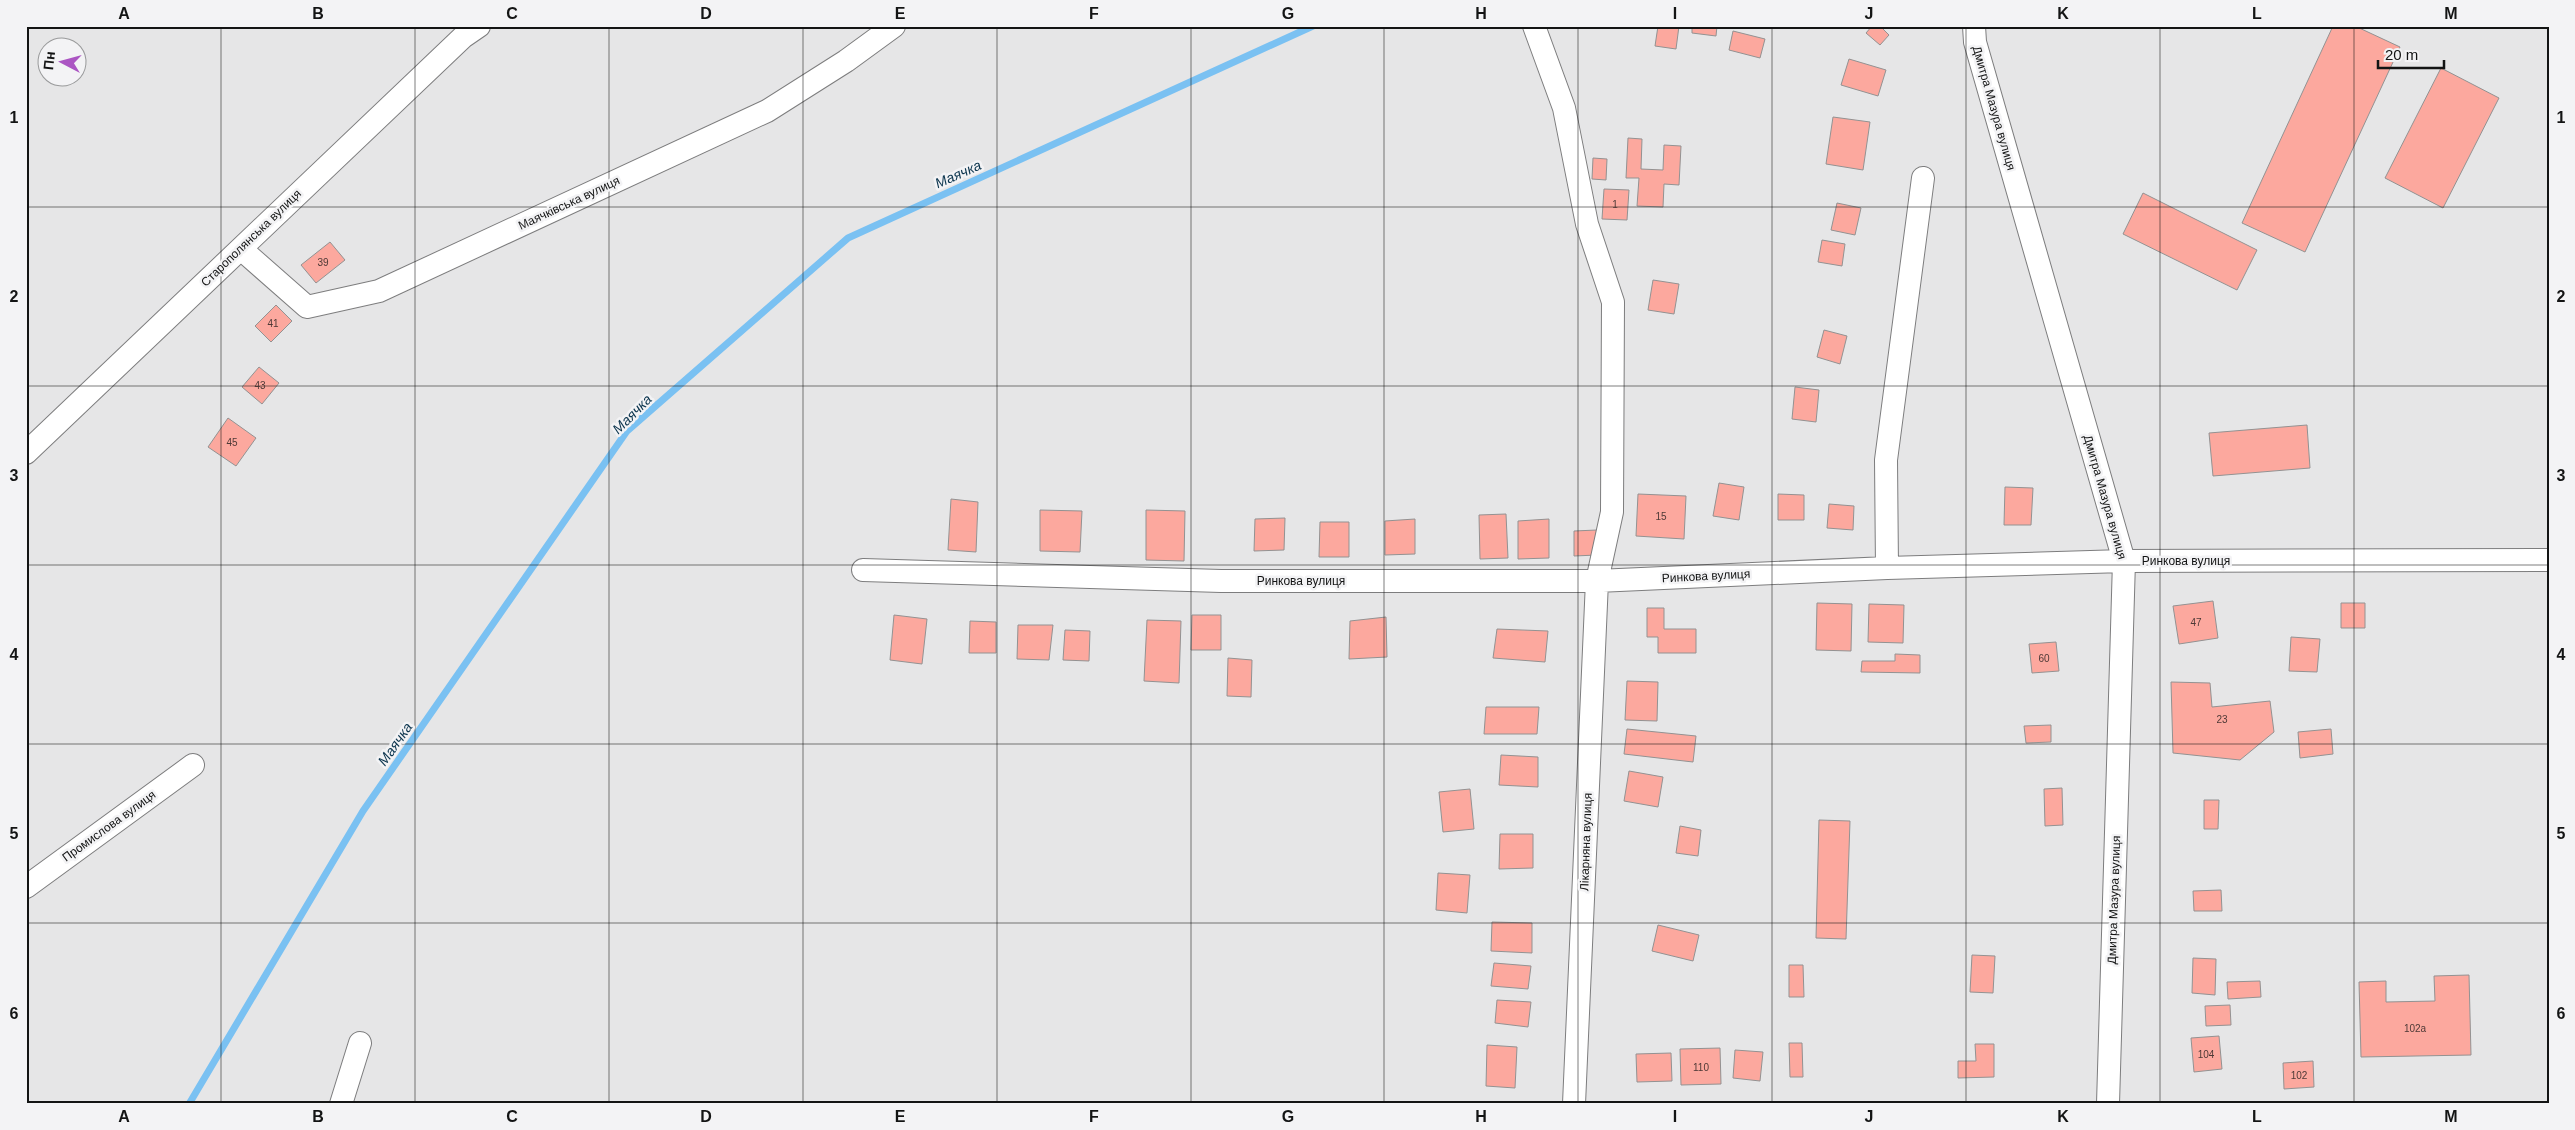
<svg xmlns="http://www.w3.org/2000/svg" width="2575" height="1130" viewBox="0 0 2575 1130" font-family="Helvetica,sans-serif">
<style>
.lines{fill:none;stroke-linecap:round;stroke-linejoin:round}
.stream{stroke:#7ac1f2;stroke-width:7}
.building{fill:#fca89e;stroke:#939292}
.minor-casing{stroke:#7d7d7e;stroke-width:24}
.minor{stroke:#fff;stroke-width:22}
.grid{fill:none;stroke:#131414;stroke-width:1;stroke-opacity:0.55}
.labels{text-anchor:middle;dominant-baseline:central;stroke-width:5;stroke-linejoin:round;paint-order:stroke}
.number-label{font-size:10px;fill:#4d3936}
.street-label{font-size:12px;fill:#131414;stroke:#f3f3f5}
.water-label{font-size:14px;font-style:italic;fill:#0b344d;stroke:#f3f3f5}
.neatline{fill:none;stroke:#131414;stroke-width:2}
.grid-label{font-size:16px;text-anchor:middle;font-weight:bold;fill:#131414}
</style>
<rect width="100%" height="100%" fill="#e6e6e7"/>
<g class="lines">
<!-- stream -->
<path class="stream" d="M189 1104 363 811 627 431 848 238 1313 26"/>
</g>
<!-- building -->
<path class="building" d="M1658 26H1679L1676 49 1655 46Z
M1692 26H1717L1716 36 1692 33Z
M1872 26H1880L1889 35 1880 45 1866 33Z
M2333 26H2355L2400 47 2305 252 2242 223Z
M1733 31 1765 39 1760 58 1729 50Z
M1849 59 1886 70 1878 96 1841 85Z
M2441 68 2499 98 2443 208 2385 178Z
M1833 117 1870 122 1863 170 1826 164Z
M1628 138 1642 139 1641 169 1663 170 1664 145 1681 146 1679 185 1664 184 1663 207 1637 206 1639 178H1626Z
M1593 158 1607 159 1606 180 1592 179Z
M1604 189 1629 190 1627 220 1602 219Z
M2143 193 2257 250 2237 290 2123 234Z
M1837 203 1861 208 1855 235 1831 230Z
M1822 240 1845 244 1842 266 1818 262Z
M330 242 345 260 316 283 301 265Z
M1653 280 1679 284 1674 314 1648 310Z
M276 305 292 321 271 342 255 326Z
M1824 330 1847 336 1840 364 1817 357Z
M259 367 279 383 262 404 242 387Z
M1795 387 1819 390 1816 422 1792 419Z
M228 418 256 438 236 466 208 447Z
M2307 425 2310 468 2213 476 2209 433Z
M1719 483 1744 487 1739 520 1713 516Z
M2005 487 2033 488 2031 525H2004Z
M1638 494 1686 496 1684 539 1636 536Z
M1778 494 1804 495V520H1778Z
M951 499 978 502 976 552 948 550Z
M1829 504 1854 506 1853 530 1827 528Z
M1040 510 1082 511 1080 552 1040 551Z
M1146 510 1185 511 1184 561 1146 560Z
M1506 514 1508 558 1480 559 1479 515Z
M1285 518 1284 550 1254 551 1255 519Z
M1415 519V554L1385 555V521Z
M1549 519V558L1518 559V521Z
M1320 522H1349V557H1319Z
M1597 530V555L1574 556V531Z
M2213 601 2218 638 2179 644 2173 606Z
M1817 603 1852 604 1851 651 1816 650Z
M2341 603H2365V628H2341Z
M1869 604 1904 605 1903 643 1868 642Z
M1647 608H1664V629H1696V653H1658V637H1647Z
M894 615 927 619 922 664 890 660Z
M1192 615H1221V650H1191Z
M1386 617 1387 657 1349 659 1350 621Z
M1147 620 1181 621 1179 683 1144 681Z
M970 621 996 622V653H969Z
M1018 625H1053L1049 660 1017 659Z
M1497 629 1548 631 1545 662 1493 658Z
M1065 630 1090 631 1089 661 1063 660Z
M2291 637 2320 639 2317 672 2289 671Z
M2056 642 2059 671 2032 673 2029 644Z
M1895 654 1920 655V673L1861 672 1862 661H1895Z
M1228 658 1252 660 1251 697 1227 696Z
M1627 681 1658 682 1657 721 1625 720Z
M2171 682 2210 683 2212 707 2270 701 2274 732 2240 760 2173 753Z
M1486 707H1539L1537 734H1484Z
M2051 725V742L2026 743 2024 726Z
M1627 729 1696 736 1693 762 1624 754Z
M2331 729 2333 754 2300 758 2298 732Z
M1501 755 1538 757V787L1499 785Z
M1629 771 1663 777 1658 807 1624 801Z
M2062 788 2063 825 2045 826 2044 789Z
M1470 789 1474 829 1443 832 1439 792Z
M2204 800H2219L2218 829H2204Z
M1819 820 1850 821 1846 939 1816 938Z
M1680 826 1701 830 1698 856 1676 853Z
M1500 834H1533V868L1499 869Z
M1438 873 1470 875 1467 913 1436 910Z
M2221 890 2222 911H2194L2193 891Z
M1492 922 1532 923V953L1491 951Z
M1658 925 1699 935 1693 961 1652 951Z
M1972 955 1995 956 1993 993 1970 992Z
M2193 958 2216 959 2215 995 2192 993Z
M1494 963 1531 966 1528 989 1491 986Z
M1789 965H1803L1804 997H1789Z
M2469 975 2471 1055 2361 1057 2359 982 2386 981V1002L2435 1001 2434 976Z
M2260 981 2261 997 2228 999 2227 982Z
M1497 1000 1531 1002 1528 1027 1495 1023Z
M2230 1005 2231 1025 2206 1026 2205 1006Z
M2219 1036 2222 1069 2194 1072 2191 1038Z
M1789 1043H1802L1803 1077H1790Z
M1975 1044H1994V1077L1958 1078V1061H1976Z
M1487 1045 1517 1047 1515 1088 1486 1086Z
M1720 1048 1721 1084 1681 1085 1680 1049Z
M1735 1050 1763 1052 1760 1081 1733 1078Z
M1671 1053 1672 1081 1637 1082 1636 1054Z
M2313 1061 2314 1087 2284 1089 2283 1063Z"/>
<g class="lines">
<defs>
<path id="minor" d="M1534 26 1564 108 1587 224 1613 302 1612 512 1597 581 1574 1104
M1974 26 1975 42 2124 561 2108 1104
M241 249 307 307 379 291 767 111 846 61 894 26
M26 453 463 37 479 26
M1887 568 1886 460 1923 178
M863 570 1221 581H1597L1887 568 2124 561 2549 560
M26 887 193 765
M341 1104 360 1043"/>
</defs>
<!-- minor casing -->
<use href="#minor" class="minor-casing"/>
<!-- minor -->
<use href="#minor" class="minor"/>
</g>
<!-- grid -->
<path class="grid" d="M221 26V1104M415 26V1104M609 26V1104M803 26V1104M997 26V1104M1191 26V1104M1384 26V1104M1578 26V1104M1772 26V1104M1966 26V1104M2160 26V1104M2354 26V1104M26 207H2549M26 386H2549M26 565H2549M26 744H2549M26 923H2549"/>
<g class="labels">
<!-- number labels -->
<g class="number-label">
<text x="1615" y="204">1</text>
<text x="323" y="262">39</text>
<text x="273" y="323">41</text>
<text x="260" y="385">43</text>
<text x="232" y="442">45</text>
<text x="1661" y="516">15</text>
<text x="2196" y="622">47</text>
<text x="2044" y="658">60</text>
<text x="2222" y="719">23</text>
<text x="2415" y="1028">102а</text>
<text x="2206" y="1054">104</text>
<text x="1701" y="1067">110</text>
<text x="2299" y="1075">102</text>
</g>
<!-- street labels -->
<g class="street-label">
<text transform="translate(1994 108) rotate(74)">Дмитра Мазура вулиця</text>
<text transform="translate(569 203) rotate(-25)">Маячківська вулиця</text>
<text transform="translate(251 238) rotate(-44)">Старополянська вулиця</text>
<text transform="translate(2105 497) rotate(74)">Дмитра Мазура вулиця</text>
<text x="2186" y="561">Ринкова вулиця</text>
<text transform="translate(1706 576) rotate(-3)">Ринкова вулиця</text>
<text x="1301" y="581">Ринкова вулиця</text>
<text transform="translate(109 826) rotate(-36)">Промислова вулиця</text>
<text transform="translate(1586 842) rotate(-88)">Лікарняна вулиця</text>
<text transform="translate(2114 900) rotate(-88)">Дмитра Мазура вулиця</text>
</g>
<!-- water labels -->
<g class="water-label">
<text transform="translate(958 174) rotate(-24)">Маячка</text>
<text transform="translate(632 414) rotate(-45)">Маячка</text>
<text transform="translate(395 744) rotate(-55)">Маячка</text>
</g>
</g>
<!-- border -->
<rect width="2575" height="1130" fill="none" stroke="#f3f3f5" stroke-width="55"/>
<!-- north arrow -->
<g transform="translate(62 62) rotate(276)"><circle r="24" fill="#f3f3f5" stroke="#999a9b"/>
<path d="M0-4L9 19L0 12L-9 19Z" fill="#ab55c3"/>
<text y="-8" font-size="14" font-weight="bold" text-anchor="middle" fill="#131414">Пн</text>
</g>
<!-- scale -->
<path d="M2378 60v8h66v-8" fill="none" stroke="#131414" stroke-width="2.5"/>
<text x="2385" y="60" font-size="15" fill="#131414" stroke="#f3f3f5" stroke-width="4" paint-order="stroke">20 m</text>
<rect x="28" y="28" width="2520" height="1074" class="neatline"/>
<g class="grid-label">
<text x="124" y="19">A</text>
<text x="318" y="19">B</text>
<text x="512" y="19">C</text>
<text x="706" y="19">D</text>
<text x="900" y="19">E</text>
<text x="1094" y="19">F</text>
<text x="1288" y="19">G</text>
<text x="1481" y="19">H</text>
<text x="1675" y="19">I</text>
<text x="1869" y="19">J</text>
<text x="2063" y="19">K</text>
<text x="2257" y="19">L</text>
<text x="2451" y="19">M</text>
<text x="14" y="123">1</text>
<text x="2561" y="123">1</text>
<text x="14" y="302">2</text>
<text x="2561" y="302">2</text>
<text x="14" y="481">3</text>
<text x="2561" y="481">3</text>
<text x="14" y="660">4</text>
<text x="2561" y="660">4</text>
<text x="14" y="839">5</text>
<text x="2561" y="839">5</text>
<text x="14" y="1019">6</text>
<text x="2561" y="1019">6</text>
<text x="124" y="1122">A</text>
<text x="318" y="1122">B</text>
<text x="512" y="1122">C</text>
<text x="706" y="1122">D</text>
<text x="900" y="1122">E</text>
<text x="1094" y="1122">F</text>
<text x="1288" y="1122">G</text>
<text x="1481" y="1122">H</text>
<text x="1675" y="1122">I</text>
<text x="1869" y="1122">J</text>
<text x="2063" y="1122">K</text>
<text x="2257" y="1122">L</text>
<text x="2451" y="1122">M</text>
</g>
</svg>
